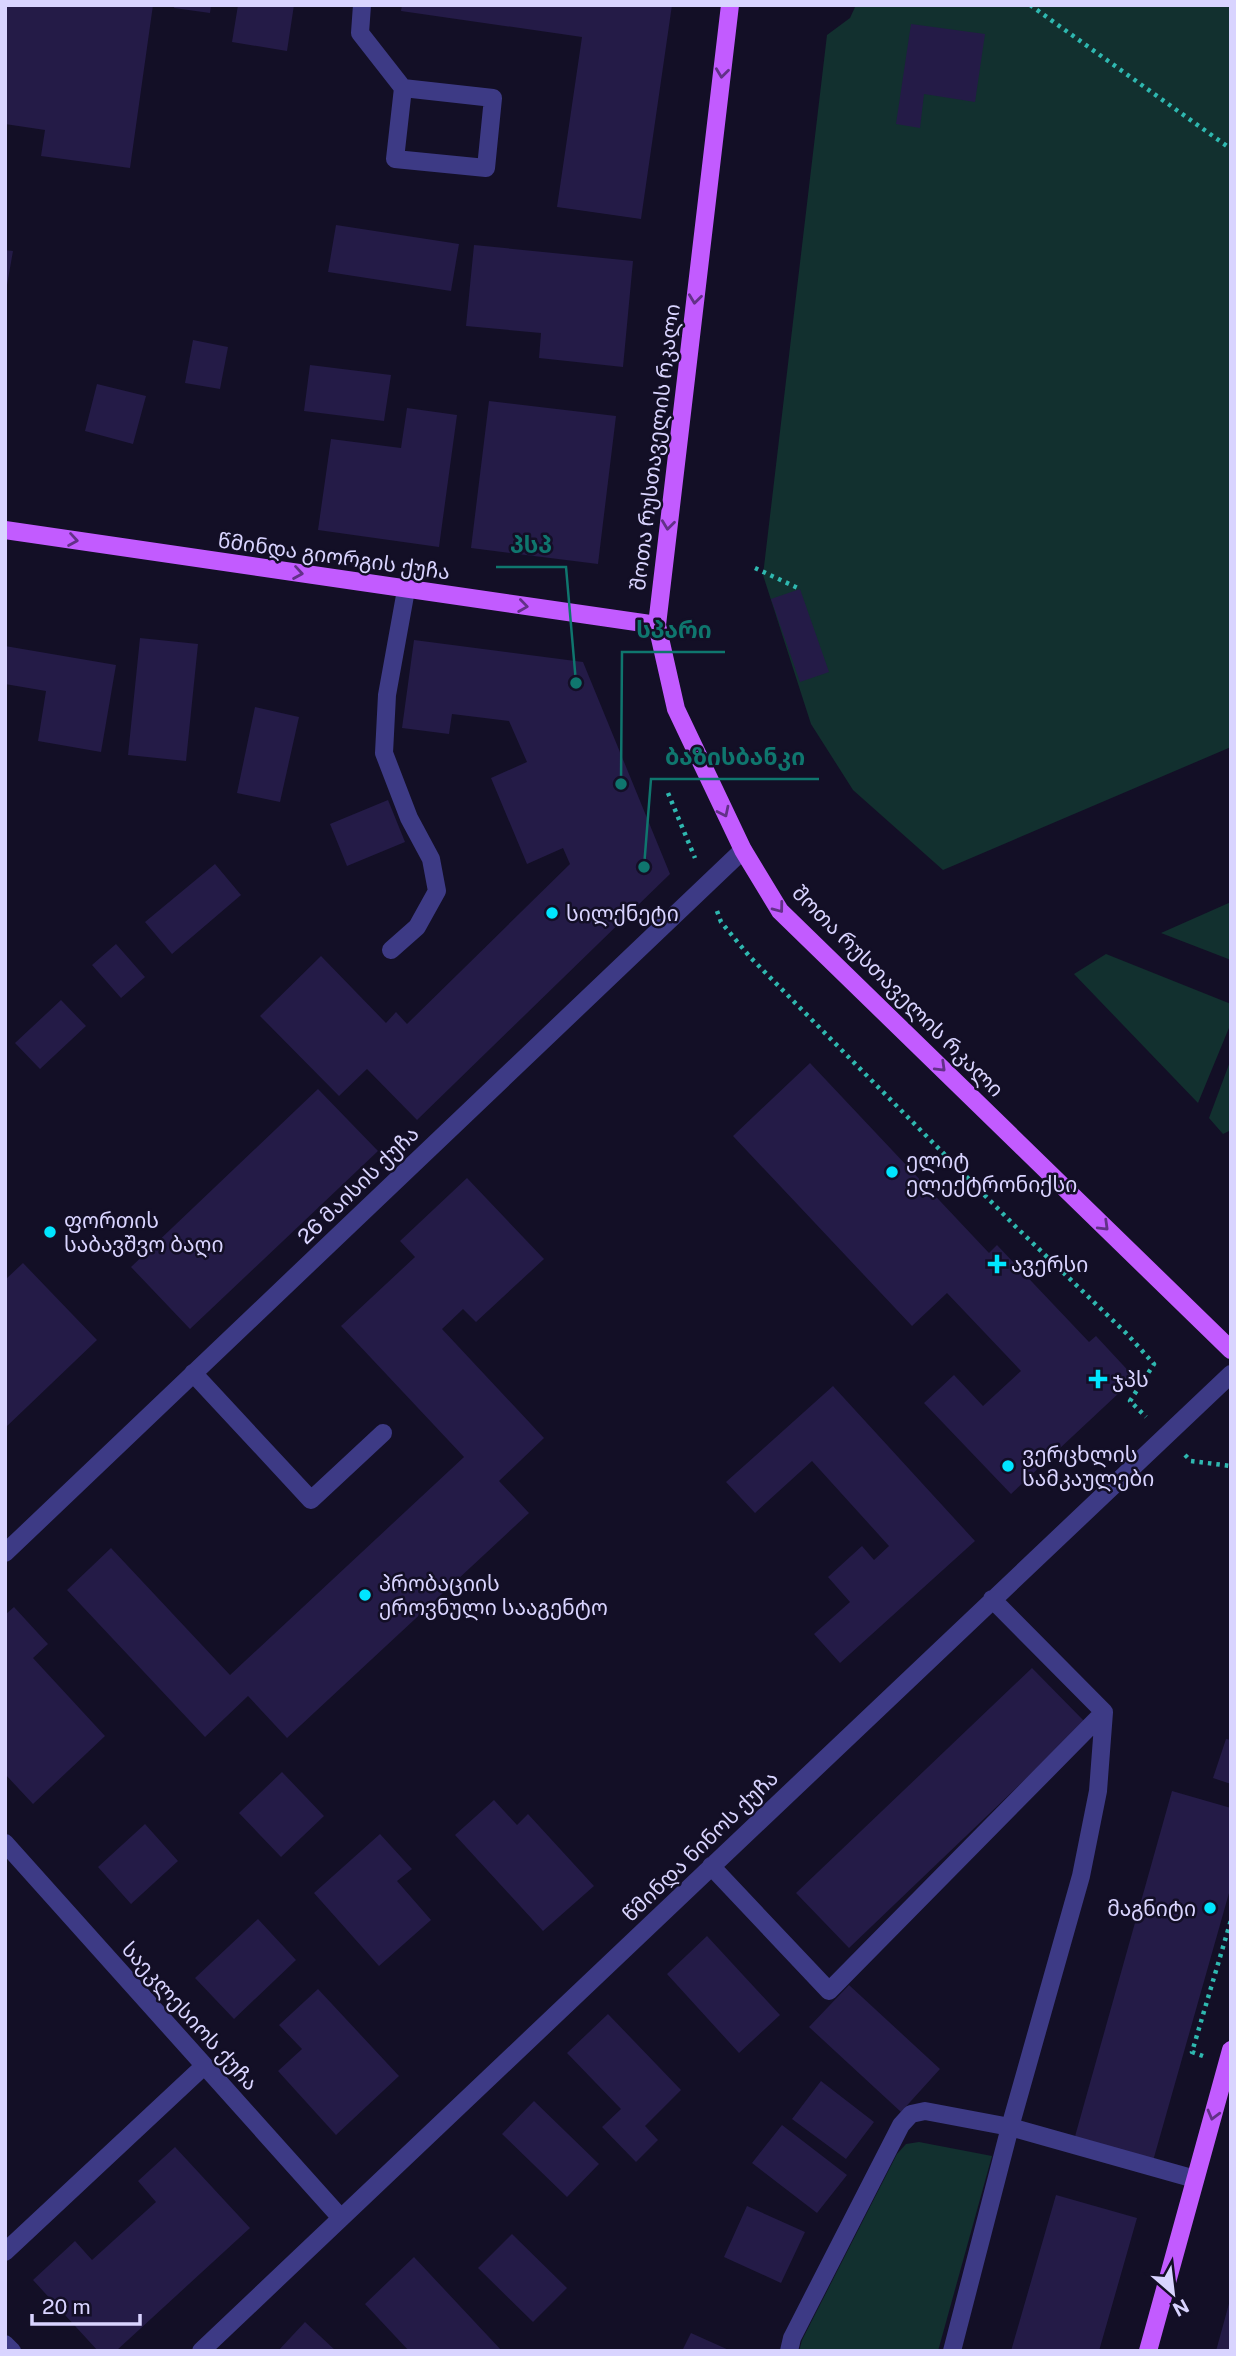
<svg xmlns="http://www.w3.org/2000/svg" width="1236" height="2356" viewBox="0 0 1236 2356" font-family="'Public Sans','Noto Sans Georgian',sans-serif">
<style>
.green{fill:#12302f}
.building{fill:#241b47}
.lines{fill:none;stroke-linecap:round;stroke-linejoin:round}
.path{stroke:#2fb8b0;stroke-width:4.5;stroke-dasharray:3.5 5;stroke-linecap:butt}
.minor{stroke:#3d3a85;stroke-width:18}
.major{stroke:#c25bff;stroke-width:18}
.oneway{stroke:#623188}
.poi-dot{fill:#00e5ff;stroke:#130f26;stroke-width:2.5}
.labels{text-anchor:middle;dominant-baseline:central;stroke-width:5;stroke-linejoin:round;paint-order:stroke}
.street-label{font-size:21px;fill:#d9d4ff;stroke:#130f26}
.poi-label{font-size:21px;fill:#d9d4ff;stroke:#130f26;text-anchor:start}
.leader{fill:none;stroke:#0f766e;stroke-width:2.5}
.callout-dot{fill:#0f766e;stroke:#130f26;stroke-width:2.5}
.callout-label{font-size:23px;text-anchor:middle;font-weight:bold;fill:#0f766e;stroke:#130f26;stroke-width:5;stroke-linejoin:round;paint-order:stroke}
</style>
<rect width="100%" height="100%" fill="#130f26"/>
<!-- green -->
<path class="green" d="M856 5H1231V747L943 870 853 790 811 724 763 575 827 35 850 18Z
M1231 902V960L1161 933Z
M1106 954 1231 1004V1023L1198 1103 1074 974Z
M1231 1059V1130L1223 1134 1209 1118Z
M919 2142 992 2156 938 2351H799L802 2340 897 2154 906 2144Z"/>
<!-- building -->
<path class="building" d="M5 5H153L130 168 41 156 45 130 5 124Z
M175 5H211L210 13 174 8Z
M238 5H294L287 51 232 42Z
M402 5H672L641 219 557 207 582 37 401 11Z
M911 24 985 34 975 102 924 94 920 128 896 124Z
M336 225 459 244 451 291 328 272Z
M474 245 633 261 623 367 539 358 541 333 466 326Z
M5 250 13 251 7 285H5Z
M193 340 228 347 220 389 185 383Z
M310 365 391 375 384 421 304 411Z
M97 384 146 396 133 444 85 431Z
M489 401 616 416 598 564 471 548Z
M407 408 457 415 439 547 318 530 331 439 401 448Z
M800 589 829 672 800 682 771 599Z
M140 638 198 644 186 761 128 755Z
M414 640 583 662 670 874 417 1120 367 1069 339 1096 260 1016 321 956 386 1023 396 1012 407 1024 570 864 563 848 527 864 491 778 527 762 509 721 452 714 449 734 402 728Z
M5 646 116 665 101 752 38 741 46 691 5 684Z
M255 707 299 717 280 802 237 793Z
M388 800 405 842 347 866 330 824Z
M215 864 241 895 172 954 145 922Z
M116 944 145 977 121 998 92 965Z
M61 1000 86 1026 40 1069 15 1043Z
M810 1063 989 1253 997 1245 1089 1342 1096 1336 1135 1378 1011 1494 924 1403 954 1375 983 1406 1021 1371 947 1293 912 1326 733 1136Z
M318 1089 378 1151 190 1329 131 1267Z
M467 1178 544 1259 476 1322 463 1309 442 1329 544 1438 499 1481 529 1513 287 1738 248 1696 205 1737 67 1590 111 1548 230 1675 464 1457 341 1326 415 1257 400 1241Z
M23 1263 97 1340 5 1428V1280Z
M833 1386 975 1541 840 1663 814 1634 850 1602 828 1577 862 1546 874 1560 889 1546 812 1461 755 1513 726 1482Z
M14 1607 48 1644 33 1658 105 1736 33 1804 5 1774V1615Z
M1032 1668 1085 1722 849 1948 796 1893Z
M1226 1739 1231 1740V1784L1213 1778Z
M282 1772 324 1816 281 1857 239 1813Z
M1172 1791 1231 1808V1886L1153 2161 1074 2140Z
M494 1800 517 1825 528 1814 594 1886 543 1931 455 1835Z
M145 1824 178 1861 131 1904 98 1867Z
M380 1834 412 1869 397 1881 431 1920 379 1966 314 1893Z
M258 1919 296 1960 234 2019 195 1978Z
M707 1936 780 2015 739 2053 667 1974Z
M849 1985 940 2069 901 2112 809 2027Z
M318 1989 399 2076 336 2135 278 2071 302 2049 279 2025Z
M608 2014 681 2090 645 2126 658 2140 636 2162 602 2127 621 2109 567 2053Z
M821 2081 874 2122 846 2159 792 2119Z
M534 2101 599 2164 567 2197 502 2134Z
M782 2125 847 2175 817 2213 752 2163Z
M175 2147 250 2228 116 2351H98L33 2280 75 2241 92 2260 156 2202 138 2181Z
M1056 2195 1137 2218 1099 2351H1011Z
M747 2206 805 2232 781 2283 724 2257Z
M512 2234 567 2288 533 2322 478 2268Z
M414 2257 502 2351H409L365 2304Z
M1230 2300 1231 2351H1216Z
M305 2322 336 2351H278Z
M691 2333 731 2351H682Z"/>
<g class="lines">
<!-- path -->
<path class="path" d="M1030 5 1231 149
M755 568 800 589
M668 793 695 858
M717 911 721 922 750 957 1016 1227 1127 1334 1154 1364 1130 1401 1146 1417
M1185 1455 1191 1461 1231 1466
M1203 2056 1192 2052 1231 1920"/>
<!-- minor -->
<path class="minor" d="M362 5 360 33 403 88 395 159 486 168 493 98 403 88
M391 950 417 927 437 891 431 859 409 818 384 753 387 695 406 590
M193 1373 311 1500 383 1433
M5 1553 743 850
M5 1843 341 2218
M711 1866 829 1991 1104 1712 992 1599
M5 2252 204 2066
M5 2344 12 2351
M201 2351 1231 1374
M789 2351 792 2338 901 2125 911 2114 925 2111 1010 2127 1195 2179
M952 2351 1010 2127 1081 1876 1098 1791 1104 1712"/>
<!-- major -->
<path class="major" d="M730 5 657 625 676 709 743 850 780 911 1231 1350
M5 530 657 625
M1148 2351 1231 2050"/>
</g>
<!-- one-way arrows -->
<defs><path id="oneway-chevron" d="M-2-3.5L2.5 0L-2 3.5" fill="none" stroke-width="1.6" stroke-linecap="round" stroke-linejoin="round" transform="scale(1.75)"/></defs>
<g class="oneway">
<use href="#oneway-chevron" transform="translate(722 73) rotate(97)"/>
<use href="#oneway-chevron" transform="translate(695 299) rotate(97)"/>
<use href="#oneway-chevron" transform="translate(668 525) rotate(97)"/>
<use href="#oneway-chevron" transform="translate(73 540) rotate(9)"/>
<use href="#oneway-chevron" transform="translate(298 573) rotate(9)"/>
<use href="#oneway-chevron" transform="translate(523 606) rotate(8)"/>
<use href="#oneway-chevron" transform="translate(724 812) rotate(64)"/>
<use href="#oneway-chevron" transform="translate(779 908) rotate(53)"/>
<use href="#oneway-chevron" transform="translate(941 1067) rotate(44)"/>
<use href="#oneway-chevron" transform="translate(1104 1226) rotate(44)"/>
<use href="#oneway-chevron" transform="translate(1213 2115) rotate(105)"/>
</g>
<!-- markers -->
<g class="poi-dot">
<circle cx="552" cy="913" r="7"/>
<circle cx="892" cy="1172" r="7"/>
<circle cx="50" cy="1232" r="7"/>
<path d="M993.5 1253.5h7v7h7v7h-7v7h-7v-7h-7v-7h7z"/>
<path d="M1094.5 1368.5h7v7h7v7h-7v7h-7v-7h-7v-7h7z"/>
<circle cx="1008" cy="1466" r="7"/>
<circle cx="365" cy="1595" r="7"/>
<circle cx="1210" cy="1908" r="7"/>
</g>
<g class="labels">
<!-- street labels -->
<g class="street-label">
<text transform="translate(655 447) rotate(-83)">შოთა რუსთაველის რკალი</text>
<text transform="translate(334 556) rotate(8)">წმინდა გიორგის ქუჩა</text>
<text transform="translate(898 991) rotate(45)">შოთა რუსთაველის რკალი</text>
<text transform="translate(358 1185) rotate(-44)">26 მაისის ქუჩა</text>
<text transform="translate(700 1846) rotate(-44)">წმინდა ნინოს ქუჩა</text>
<text transform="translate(190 2016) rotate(48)">საეკლესიოს ქუჩა</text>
</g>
<!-- poi labels -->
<g class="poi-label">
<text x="566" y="913">სილქნეტი</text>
<text x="906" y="1160">ელიტ<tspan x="906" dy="24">ელექტრონიქსი</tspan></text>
<text x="64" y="1220">ფორთის<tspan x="64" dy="24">საბავშვო ბაღი</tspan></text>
<text x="1011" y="1264">ავერსი</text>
<text x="1112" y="1379">ჯპს</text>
<text x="1022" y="1454">ვერცხლის<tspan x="1022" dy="24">სამკაულები</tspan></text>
<text x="379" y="1583">პრობაციის<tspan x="379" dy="24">ეროვნული სააგენტო</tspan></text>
<text x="1196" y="1908" text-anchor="end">მაგნიტი</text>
</g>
</g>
<!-- callouts -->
<path class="leader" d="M576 683L566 567H496M621 784L622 652H725M644 867L651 779H819"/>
<g class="callout-dot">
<circle cx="576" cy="683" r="7"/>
<circle cx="621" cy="784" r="7"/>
<circle cx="644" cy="867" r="7"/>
</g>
<g class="callout-label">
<text x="531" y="553">პსპ</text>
<text x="674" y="638">სპარი</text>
<text x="735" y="765">ბაზისბანკი</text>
</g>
<!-- border -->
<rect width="1236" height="2356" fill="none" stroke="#d9d4ff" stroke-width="14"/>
<!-- north arrow -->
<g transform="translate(1173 2293) rotate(152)" stroke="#130f26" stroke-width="5" paint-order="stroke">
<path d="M0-5L12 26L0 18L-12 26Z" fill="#d9d4ff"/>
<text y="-10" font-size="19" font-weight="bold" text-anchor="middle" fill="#d9d4ff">N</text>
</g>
<!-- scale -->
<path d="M32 2314v10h108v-10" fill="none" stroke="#d9d4ff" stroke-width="3.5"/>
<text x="42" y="2314" font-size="21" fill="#d9d4ff" stroke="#130f26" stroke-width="5" paint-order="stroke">20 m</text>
</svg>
